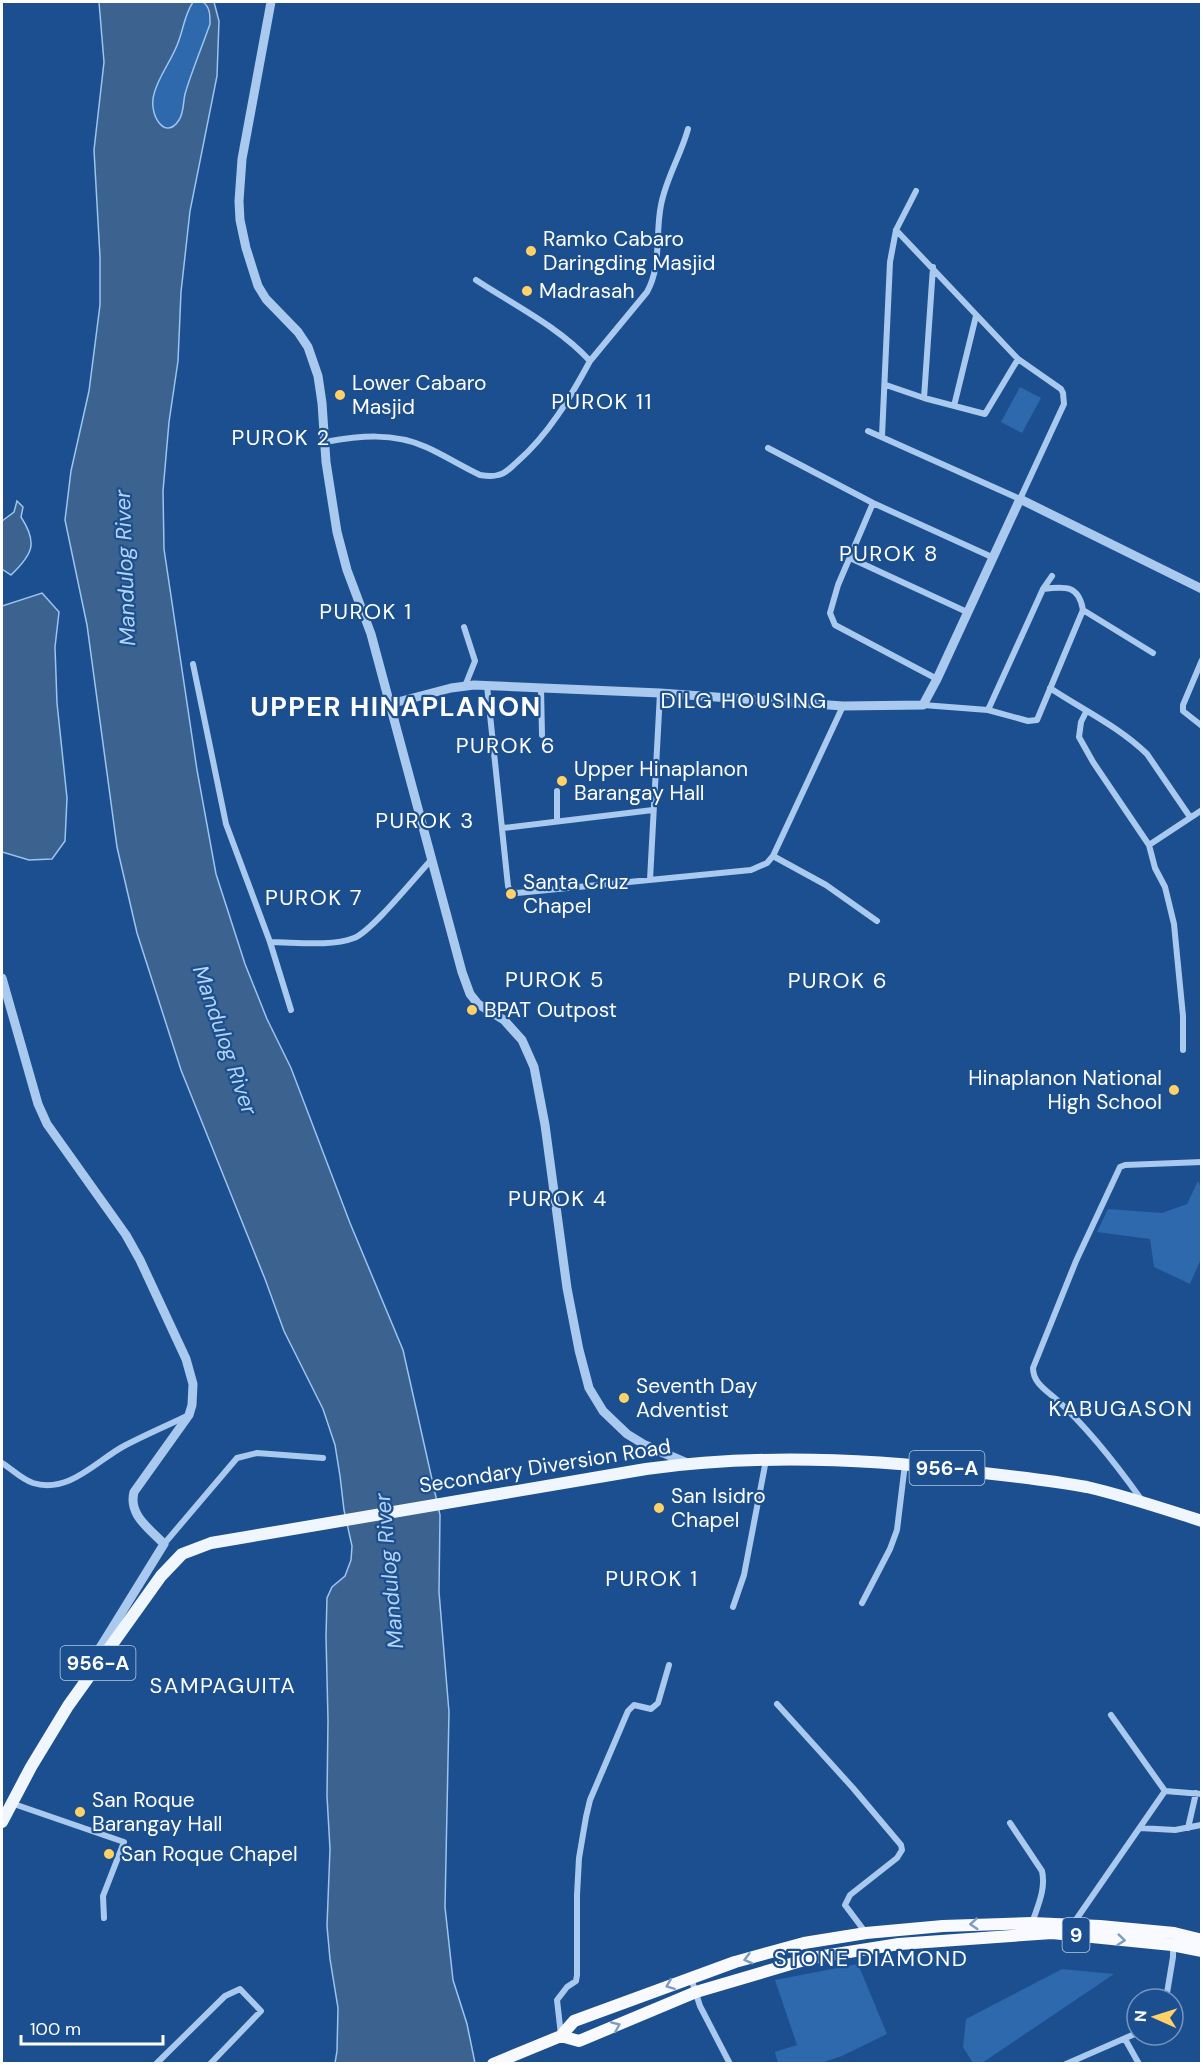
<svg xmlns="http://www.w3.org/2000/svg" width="1203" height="2065" viewBox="0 0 1203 2065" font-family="'DM Sans',sans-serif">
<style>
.green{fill:#2e69ad}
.water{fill:#3c6290;stroke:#9cc4f0;stroke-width:1.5}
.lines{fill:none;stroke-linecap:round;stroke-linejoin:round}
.minor{stroke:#a9c9ee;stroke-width:6}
.tertiary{stroke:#a9c9ee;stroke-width:9}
.primary{stroke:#f0f6ff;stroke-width:12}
.trunk{stroke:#f8faff;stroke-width:12}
.oneway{stroke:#7e9cc1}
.poi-dot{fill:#ffd166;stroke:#1b4f8f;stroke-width:2}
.labels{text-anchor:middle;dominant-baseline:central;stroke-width:4.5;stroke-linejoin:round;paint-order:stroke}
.shield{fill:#1b4f8f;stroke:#bbcadd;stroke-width:1.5}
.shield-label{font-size:20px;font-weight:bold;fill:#fff}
.poi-label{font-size:21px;fill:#fff;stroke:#1b4f8f;text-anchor:start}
.street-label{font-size:21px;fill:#fff;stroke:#1b4f8f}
.neighbourhood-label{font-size:22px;letter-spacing:1.5px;fill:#fff;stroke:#1b4f8f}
.water-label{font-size:22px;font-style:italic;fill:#b5d3f5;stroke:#1b4f8f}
.district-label{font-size:27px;font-weight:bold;letter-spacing:1.5px;fill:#fff;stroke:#1b4f8f}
</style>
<rect width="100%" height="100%" fill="#1b4f8f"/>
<!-- green -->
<path class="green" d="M193 2H203L207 5 210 24 190 80 181 118 174 126 167 127 161 125 155 119 153 113V96L179 40 184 20Z
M1020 387 1041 398 1022 433 1001 422Z
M1198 1181 1201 1188V1259L1190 1284 1154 1267 1150 1239 1097 1232 1108 1209 1162 1213 1187 1204Z
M858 1964 887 2034 842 2056 821 2063H778L775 2052 797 2045 775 1980Z
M1062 1969 1114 1974 982 2063H973L963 2047 966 2019Z"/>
<!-- water -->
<path class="water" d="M99 2H193C185 14 184 26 179 40 173 59 159 75 154 94 148 114 165 142 179 120 184 113 183 102 185 94 192 70 202 47 210 24 210 15 210 7 203 2H214L219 21 217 76 190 211 181 292 178 361 169 422 163 491 164 549 197 770 216 874 245 964 267 1019 291 1068 350 1223 403 1350 440 1515 439 1592 449 1712 445 1907 453 1980 467 2024 475 2063H335L337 2051 338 2008 330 1959 327 1926 330 1849 327 1796 328 1720 326 1636 327 1598 332 1587 345 1576 351 1560 352 1546 344 1510 340 1476 335 1445 323 1409 284 1331 265 1279 181 1070 137 933 117 847 87 625 65 520 71 471 89 391 100 305V257L94 150 104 62Z
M17 501 23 507 21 517C38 543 33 554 11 575L2 569V521L14 512Z
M42 593 59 612 55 647 57 703 67 798 65 841 52 859 29 860 2 852V606Z"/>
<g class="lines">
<!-- minor -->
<path class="minor" d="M590 361 647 292C662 265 655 234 661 205 666 178 681 155 688 129
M886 385 924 398 985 414 1018 359
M924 398 933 267
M954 406 976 316
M868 431 1020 499 1064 404 1063 393 1061 389 1018 359 896 230
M882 436 890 262 896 230 916 191
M325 442C359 436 393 432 426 447 444 455 461 466 480 475 486 476 492 477 498 475 506 474 511 467 517 462 549 434 570 398 590 361 559 327 514 305 476 280
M768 448 873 503 994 558
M873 503 838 585 830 613 835 625 937 679
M850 558 967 612
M1043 589C1065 586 1079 585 1083 610L1153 653
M464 627 475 661 465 686
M1202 660 1183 705V711L1202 726
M193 664 226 824 270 942 291 1010
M487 686 508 886 510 891 517 893 751 870 767 863 773 856 843 706
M541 688 542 735
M1050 688C1083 710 1118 726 1147 754L1190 817
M923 705 988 710 1028 721 1037 720 1083 610
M988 710 1043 589 1052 576
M1086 712 1081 722 1079 737 1093 762 1149 845 1155 868 1165 887 1174 924 1177 955 1183 1016V1050
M557 821V791
M503 828 653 810
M1149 845 1202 810
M773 856 826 885 877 921
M650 880 660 693
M270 942C294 942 331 947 354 938 372 931 416 876 432 859
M2 1463C12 1469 21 1479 33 1483 69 1494 96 1461 124 1446 145 1435 166 1426 187 1416
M1141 1499C1116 1464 1089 1429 1057 1400 1046 1390 1033 1383 1033 1368L1076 1261 1120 1167 1125 1165 1202 1162
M164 1544 237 1458 257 1453 323 1458
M862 1603 890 1549 897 1530 905 1464
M733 1607 744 1575 766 1460
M777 1704 853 1788 901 1845 902 1850 897 1858 850 1895 845 1905 866 1933
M1165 1791 1202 1794
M11 1803 124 1842 103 1896 104 1918
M1010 1823 1042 1871C1046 1889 1038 1905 1032 1923
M1140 1828 1175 1830 1201 1825
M1188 1828 1196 1793
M1073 1924 1165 1791 1111 1715
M691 1978 700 2006 730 2064
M1166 1999 1173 1957V1943
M561 2035 557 2000 567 1987 576 1981 577 1975V1895L579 1858 586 1817 590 1800 628 1711 634 1705 651 1709 658 1703 669 1665
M1125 2039 1139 2064
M156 2064 225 1996 240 1989 261 2011 210 2064
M1066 2064 1137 2033"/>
<!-- tertiary -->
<path class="tertiary" d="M271 2 242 159 239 201 240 220 246 248 258 286 266 299 298 332 308 347 318 376 322 403 326 462 337 532 347 570 371 634 462 972 470 994 478 1004 504 1020 522 1040 534 1067 545 1125 567 1288 579 1350 589 1388 603 1411 627 1434 645 1445 687 1463
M390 704 451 688 474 685 660 693 843 706 923 705 937 679 1020 499 1202 589
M2 978 38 1104 47 1124 126 1235 140 1260 186 1359 193 1384 192 1405 189 1415 134 1492C128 1515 150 1529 164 1544L106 1638 96 1654 91 1669"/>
<!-- primary -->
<path class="primary" d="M2 1822 31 1767 68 1706 161 1576 182 1554 211 1543 646 1469C755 1454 865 1458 974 1472 1012 1476 1050 1480 1087 1487 1126 1496 1164 1509 1202 1521"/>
<!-- trunk -->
<path class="trunk" d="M561 2036 579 2041 696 1992 811 1958 899 1944 1052 1933 1172 1945 1202 1951
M493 2064 561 2036 574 2021 735 1962 804 1943 866 1933 943 1926 1032 1923 1100 1926 1174 1933 1202 1940"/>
</g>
<!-- one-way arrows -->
<defs><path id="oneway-chevron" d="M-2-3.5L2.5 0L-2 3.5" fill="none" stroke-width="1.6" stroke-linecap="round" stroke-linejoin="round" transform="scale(1.5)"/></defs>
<g class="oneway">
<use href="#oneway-chevron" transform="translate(974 1924) rotate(176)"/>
<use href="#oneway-chevron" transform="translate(1121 1940) rotate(6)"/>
<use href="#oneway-chevron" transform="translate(748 1959) rotate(165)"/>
<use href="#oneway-chevron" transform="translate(670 1985) rotate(159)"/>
<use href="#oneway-chevron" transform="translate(616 2026) rotate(-23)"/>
</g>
<!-- markers -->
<g class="poi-dot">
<circle cx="531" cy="251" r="6"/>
<circle cx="527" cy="291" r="6"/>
<circle cx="340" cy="395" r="6"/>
<circle cx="562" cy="781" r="6"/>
<circle cx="511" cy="894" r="6"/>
<circle cx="472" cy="1010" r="6"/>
<circle cx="1174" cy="1090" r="6"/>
<circle cx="624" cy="1398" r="6"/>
<circle cx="659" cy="1508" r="6"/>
<circle cx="80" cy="1812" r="6"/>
<circle cx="109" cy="1854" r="6"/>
</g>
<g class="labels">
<!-- shield labels -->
<g class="shield">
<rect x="909.5" y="1451" width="75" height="34" rx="4.5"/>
<rect x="60.5" y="1646" width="75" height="34" rx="4.5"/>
<rect x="1062.5" y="1918" width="27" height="34" rx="4.5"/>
</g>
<g class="shield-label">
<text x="947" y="1468">956-A</text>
<text x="98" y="1663">956-A</text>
<text x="1076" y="1935">9</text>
</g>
<!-- poi labels -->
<g class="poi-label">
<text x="543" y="239">Ramko Cabaro<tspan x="543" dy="24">Daringding Masjid</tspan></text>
<text x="539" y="291">Madrasah</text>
<text x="352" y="383">Lower Cabaro<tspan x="352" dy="24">Masjid</tspan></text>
<text x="574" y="769">Upper Hinaplanon<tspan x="574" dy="24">Barangay Hall</tspan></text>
<text x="523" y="882">Santa Cruz<tspan x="523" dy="24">Chapel</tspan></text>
<text x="484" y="1010">BPAT Outpost</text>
<text x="1162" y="1078" text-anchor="end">Hinaplanon National<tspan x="1162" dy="24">High School</tspan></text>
<text x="636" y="1386">Seventh Day<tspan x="636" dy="24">Adventist</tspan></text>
<text x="671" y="1496">San Isidro<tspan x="671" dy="24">Chapel</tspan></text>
<text x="92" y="1800">San Roque<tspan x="92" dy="24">Barangay Hall</tspan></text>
<text x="121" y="1854">San Roque Chapel</text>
</g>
<!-- street labels -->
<g class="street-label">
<text transform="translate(545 1466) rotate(-9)">Secondary Diversion Road</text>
</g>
<!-- neighbourhood labels -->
<g class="neighbourhood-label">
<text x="602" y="401">PUROK 11</text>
<text x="281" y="437">PUROK 2</text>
<text x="889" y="553">PUROK 8</text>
<text x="366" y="611">PUROK 1</text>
<text x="744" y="700">DILG HOUSING</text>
<text x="506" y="745">PUROK 6</text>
<text x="425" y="820">PUROK 3</text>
<text x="314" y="897">PUROK 7</text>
<text x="555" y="979">PUROK 5</text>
<text x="838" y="980">PUROK 6</text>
<text x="558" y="1198">PUROK 4</text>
<text x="1121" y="1408">KABUGASON</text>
<text x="652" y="1578">PUROK 1</text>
<text x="223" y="1685">SAMPAGUITA</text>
<text x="871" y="1958">STONE DIAMOND</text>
</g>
<!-- water labels -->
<g class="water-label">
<text transform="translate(125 568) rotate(-92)">Mandulog River</text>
<text transform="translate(225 1040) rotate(71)">Mandulog River</text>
<text transform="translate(389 1571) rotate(-95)">Mandulog River</text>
</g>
<!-- district labels -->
<g class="district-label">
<text x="396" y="706">UPPER HINAPLANON</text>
</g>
</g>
<!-- border -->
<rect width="1203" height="2065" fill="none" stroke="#ffffff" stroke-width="6"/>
<!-- north arrow -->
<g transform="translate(1155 2017) rotate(273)"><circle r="28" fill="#1b4f8f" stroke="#7695bc" stroke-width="1.5"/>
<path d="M0-4.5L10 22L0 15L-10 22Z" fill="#ffd166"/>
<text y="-9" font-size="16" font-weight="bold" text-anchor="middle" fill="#ffffff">N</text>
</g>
<!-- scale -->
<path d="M21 2035v9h142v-9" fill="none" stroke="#ffffff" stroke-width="3"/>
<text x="30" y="2035" font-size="18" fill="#ffffff" stroke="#1b4f8f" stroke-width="4.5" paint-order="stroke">100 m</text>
</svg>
